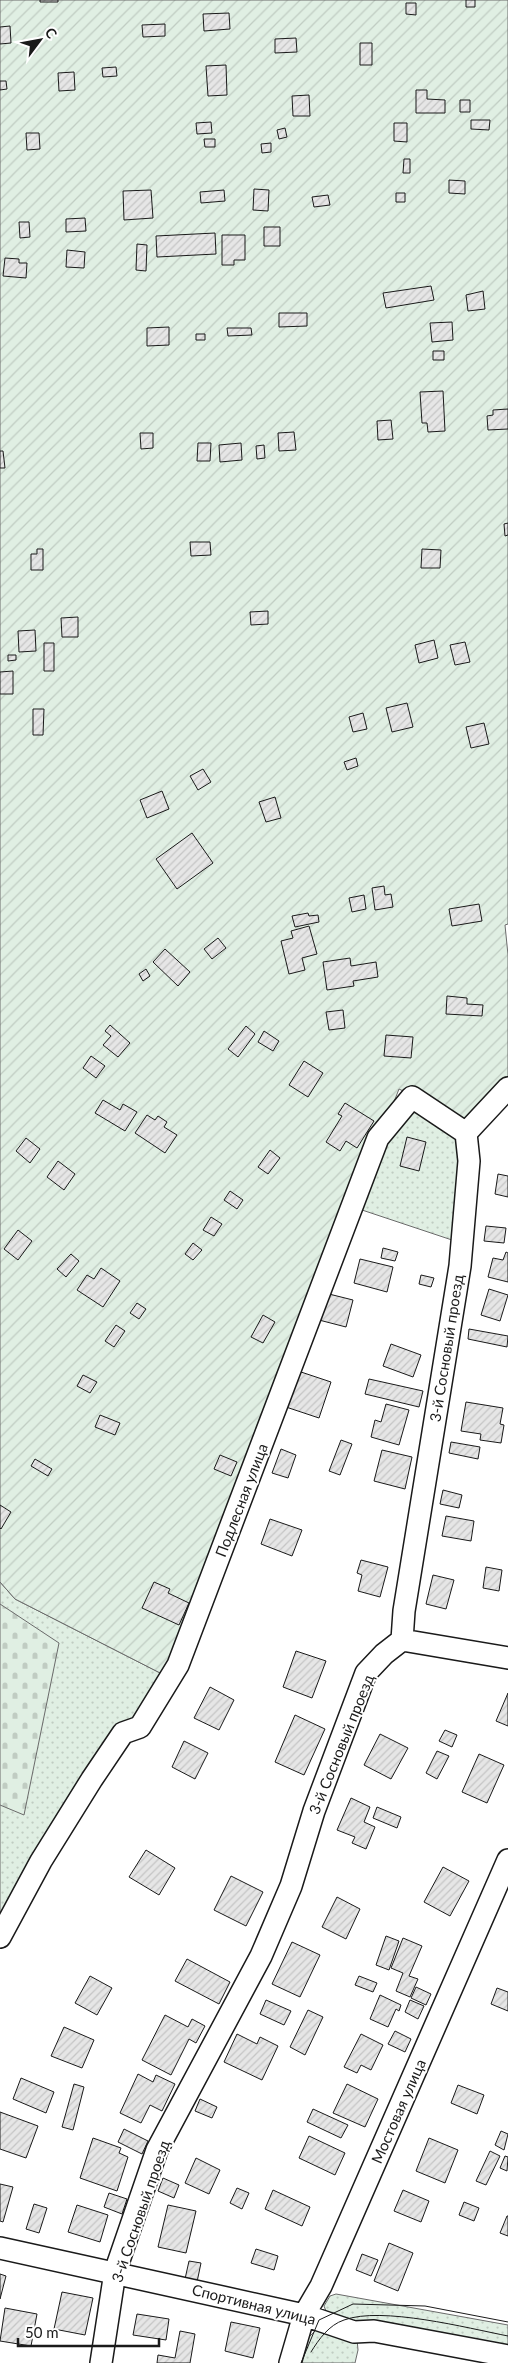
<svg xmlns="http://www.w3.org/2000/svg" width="508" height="2363" viewBox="0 0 508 2363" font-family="Lato,sans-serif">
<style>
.grass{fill:url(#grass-dots);stroke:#6a6a6a}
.cemetery{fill:url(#cemetery-stones);stroke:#6a6a6a}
.garden{fill:url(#garden-furrows);stroke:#6a6a6a}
.building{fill:url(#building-hatch);stroke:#1a1a1a}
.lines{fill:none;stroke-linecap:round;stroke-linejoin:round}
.minor-casing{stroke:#1a1a1a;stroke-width:24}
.minor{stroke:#fff;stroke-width:21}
.tram{stroke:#1a1a1a;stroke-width:1}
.labels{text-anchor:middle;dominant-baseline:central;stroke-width:4;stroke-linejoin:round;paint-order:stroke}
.street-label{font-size:15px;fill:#1a1a1a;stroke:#fff}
</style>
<defs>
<pattern id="grass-dots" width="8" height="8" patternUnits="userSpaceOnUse" patternTransform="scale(1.25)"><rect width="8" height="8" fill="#e0efe3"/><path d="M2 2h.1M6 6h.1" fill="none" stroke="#c0ccc2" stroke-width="1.8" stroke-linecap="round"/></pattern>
<pattern id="cemetery-stones" width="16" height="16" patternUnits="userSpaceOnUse" patternTransform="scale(1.25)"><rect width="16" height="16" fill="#e0efe3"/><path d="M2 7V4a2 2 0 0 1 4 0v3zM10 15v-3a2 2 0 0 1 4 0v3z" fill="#c0ccc2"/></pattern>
<pattern id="garden-furrows" width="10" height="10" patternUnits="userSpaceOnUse" patternTransform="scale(1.25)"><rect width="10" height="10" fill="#e0efe3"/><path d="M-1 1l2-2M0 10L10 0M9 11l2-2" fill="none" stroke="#c0ccc2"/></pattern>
<pattern id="building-hatch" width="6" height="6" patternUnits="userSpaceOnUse" patternTransform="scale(1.25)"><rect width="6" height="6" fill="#e6e6e6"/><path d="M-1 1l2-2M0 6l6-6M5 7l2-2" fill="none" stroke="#c5c5c5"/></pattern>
</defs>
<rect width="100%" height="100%" fill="#fff"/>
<!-- grass -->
<path class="grass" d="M420 1107 462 1141 455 1241 356 1208 391 1129 405 1113Z
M0 1582 15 1599 168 1677 0 1925Z
M336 2294 508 2325V2351L329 2319 324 2306 330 2296Z
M317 2329 357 2339 358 2350 355 2363H296L308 2338Z"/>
<!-- cemetery -->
<path class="cemetery" d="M0 1604 59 1643 24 1815 0 1805Z"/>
<!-- garden -->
<path class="garden" d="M0 0H508V924L505 925 508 955V1079L465 1121 399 1089 168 1677 15 1599 0 1582Z"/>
<!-- building -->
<path class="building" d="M40 0H58V2H40Z
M466 0H475V7H466Z
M406 3H416V15L406 14Z
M229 13 230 29 204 31 203 14Z
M165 24V36L143 37 142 25Z
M10 26 11 43 0 44V27Z
M296 38 297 52 275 53V39Z
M360 43H372V65H360Z
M226 65 227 95 208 96 206 66Z
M116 67 117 76 103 77 102 68Z
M74 72 75 90 59 91 58 73Z
M0 81H6L7 89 0 90Z
M416 90H427V99L445 100V113H416Z
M309 95 310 116H293L292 96Z
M460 100H470V112H460Z
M471 120H490L489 130 471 129Z
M211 122 212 133 197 134 196 123Z
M394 123H407V142L394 141Z
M285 128 287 137 279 139 277 130Z
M26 133H39L40 149 27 150Z
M204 139H215V147H205Z
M271 143V152L262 153 261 144Z
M404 159H410V173H403Z
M449 180 465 181V194L449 193Z
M254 189 269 190 268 211 253 210Z
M151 190 153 218 124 220 123 191Z
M224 190 225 201 201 203 200 192Z
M396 193H405V202H396Z
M328 195 330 205 314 207 312 197Z
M85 218 86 231 66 232V219Z
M19 222H29L30 237 20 238Z
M264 227H280V246H264Z
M215 233 216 254 157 257 156 236Z
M222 235H245V260H234V265H222Z
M137 244 147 245 146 271 136 270Z
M67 250 85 252 84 268 66 267Z
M5 258 19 259V263H27L26 278 3 276Z
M431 286 434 300 386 308 383 293Z
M483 291 485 309 468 311 466 295Z
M279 313H307V326L279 327Z
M452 322 453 340 432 342 430 323Z
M169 327V345L147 346V328Z
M227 328H251L252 335 228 336Z
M196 334H205V340H196Z
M433 351H444V360H433Z
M443 391 445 431 428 432 427 423H422L420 392Z
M508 409V429L488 430 487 416 493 415V410Z
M391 420 393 439 378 440 377 421Z
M294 432 296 450 279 451 278 433Z
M140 433H153V448L141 449Z
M198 443H211L210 461H197Z
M241 443 242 460 220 462 219 445Z
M264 445 265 458 257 459 256 446Z
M0 451H3L5 468H0Z
M508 523V535L505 536 504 524Z
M190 542H210L211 555 191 556Z
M37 549H43V570H31V554H37Z
M422 549 441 550 440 568H421Z
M268 611V624L251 625 250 612Z
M78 617V637H62L61 618Z
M35 630 36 651 19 652 18 631Z
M434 640 438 658 419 663 415 645Z
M465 642 470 662 455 665 450 645Z
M44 643H54V671H44Z
M8 655H16V660L8 661Z
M13 671V694H0V672Z
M407 703 413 727 392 732 386 708Z
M33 709H44L43 735H33Z
M363 713 367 729 353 732 349 717Z
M484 723 489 744 471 748 466 727Z
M356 758 358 766 347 770 344 762Z
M203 769 211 782 198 790 190 776Z
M162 791 169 809 147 818 140 800Z
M275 797 281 818 266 822 259 802Z
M192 833 213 863 177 889 156 859Z
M384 886 385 895 391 894 393 907 375 910 372 888Z
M364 895 366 909 352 912 349 898Z
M479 904 482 921 452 926 449 909Z
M308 913 309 916 318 915 319 922 295 927 292 916Z
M309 926 317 954 302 958 305 970 289 974 281 941 293 938 291 931Z
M218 938 226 948 212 959 204 949Z
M165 949 190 972 178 986 153 962Z
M350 958 351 966 376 962 378 977 353 981 354 986 327 990 323 962Z
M146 969 150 976 143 981 139 974Z
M447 996 467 998V1004L483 1005 482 1016 446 1014Z
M343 1010 345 1028 329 1030 326 1012Z
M110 1025 130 1043 118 1057 103 1045 111 1036 105 1031Z
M246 1026 255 1034 238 1057 228 1049Z
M264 1031 279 1041 273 1051 258 1042Z
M386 1035 413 1037 411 1058 384 1056Z
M91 1056 105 1066 96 1078 83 1068Z
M304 1061 323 1073 308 1097 289 1085Z
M103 1100 120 1110 123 1104 137 1112 125 1131 95 1113Z
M345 1103 374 1121 357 1148 346 1141 340 1151 326 1142 342 1116 338 1114Z
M147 1115 155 1120 158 1116 167 1122 164 1127 177 1135 165 1153 135 1133Z
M407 1137 426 1142 419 1171 400 1166Z
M26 1138 40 1149 30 1163 16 1151Z
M270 1150 280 1158 268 1174 258 1167Z
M58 1161 75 1174 64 1190 47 1177Z
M498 1174 508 1176V1197L495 1194Z
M230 1191 243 1200 237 1209 224 1200Z
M211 1217 222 1224 214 1236 203 1230Z
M486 1226 506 1228 504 1243 484 1241Z
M18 1230 32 1241 18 1260 4 1249Z
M193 1243 202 1250 193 1260 185 1254Z
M383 1248 398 1252 395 1261 381 1258Z
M506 1252 508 1253V1282L488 1277 493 1258 503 1260Z
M71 1254 79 1261 66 1277 57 1269Z
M360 1259 393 1267 387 1292 354 1283Z
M101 1268 120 1281 103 1307 77 1290 87 1275 94 1279Z
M421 1275 434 1278 431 1287 419 1284Z
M489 1289 508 1295 500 1321 481 1315Z
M325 1293 353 1300 346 1327 319 1320Z
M137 1303 146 1309 139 1319 130 1313Z
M263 1315 275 1322 263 1343 251 1337Z
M116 1325 125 1331 114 1347 105 1341Z
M469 1329 508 1336 507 1347 468 1339Z
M391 1344 421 1355 413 1377 383 1366Z
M298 1371 331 1382 319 1418 286 1407Z
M83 1375 97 1382 90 1393 77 1386Z
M369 1379 423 1391 419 1407 365 1394Z
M466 1402 503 1408 500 1424 504 1425 501 1443 480 1440 481 1434 461 1431Z
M386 1404 409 1410 399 1445 371 1437 375 1420 381 1422Z
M100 1415 120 1423 115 1435 95 1427Z
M341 1440 352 1444 340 1475 329 1471Z
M451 1442 480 1447 478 1459 449 1453Z
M281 1449 296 1455 288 1478 272 1473Z
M382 1450 412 1457 405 1489 374 1481Z
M220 1455 237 1462 231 1476 214 1469Z
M35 1459 52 1469 48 1476 31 1466Z
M443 1490 462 1495 459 1508 440 1504Z
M0 1505 11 1512 1 1529 0 1528Z
M446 1516 474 1521 471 1541 442 1536Z
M270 1519 302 1530 292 1556 261 1544Z
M361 1560 388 1567 380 1597 358 1591 362 1575 357 1573Z
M486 1567 502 1570 499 1591 483 1588Z
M433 1575 454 1580 446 1609 426 1604Z
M154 1582 170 1589 168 1593 189 1603 179 1625 142 1608Z
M296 1651 326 1661 312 1698 283 1687Z
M210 1687 234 1700 219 1730 194 1718Z
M508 1693V1726L496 1721Z
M295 1715 325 1729 304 1775 275 1762Z
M445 1730 457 1735 452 1747 439 1741Z
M380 1734 408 1748 391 1779 364 1765Z
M184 1741 208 1753 195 1779 172 1767Z
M437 1751 449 1756 437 1779 426 1773Z
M479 1754 504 1765 487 1803 462 1792Z
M351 1798 370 1807 364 1822 375 1827 366 1849 352 1843 355 1837 337 1830Z
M377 1807 401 1817 397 1828 373 1818Z
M146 1850 175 1868 159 1895 129 1877Z
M443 1867 469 1881 450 1916 424 1902Z
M231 1876 263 1892 246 1926 214 1910Z
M337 1897 360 1909 346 1939 322 1927Z
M386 1936 399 1941 389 1970 376 1965Z
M403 1938 422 1946 409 1976 418 1979 410 1997 396 1991 403 1973 391 1968Z
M292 1942 320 1955 300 1997 272 1984Z
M187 1959 230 1982 219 2004 175 1981Z
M90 1976 112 1988 97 2015 75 2003Z
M359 1976 377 1983 373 1992 355 1985Z
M416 1987 431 1994 426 2005 411 1998Z
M497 1988 508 1992V2011L491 2004Z
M380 1995 401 2005 399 2011 396 2009 388 2027 370 2019Z
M266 2000 291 2011 284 2025 260 2014Z
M410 2000 424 2006 418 2019 405 2012Z
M308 2010 323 2017 305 2055 290 2047Z
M165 2015 188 2027 192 2019 205 2026 196 2043 189 2039 171 2075 142 2060Z
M64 2027 94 2040 82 2068 51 2056Z
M395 2031 411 2039 405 2052 388 2044Z
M237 2034 257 2044 260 2037 278 2046 262 2080 224 2062Z
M361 2034 383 2045 371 2070 361 2065 357 2073 344 2067Z
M138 2074 153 2082 156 2075 175 2084 162 2111 150 2105 141 2123 120 2113Z
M21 2078 54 2092 46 2113 13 2099Z
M74 2084 84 2087 73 2130 62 2127Z
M347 2084 378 2099 365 2127 333 2113Z
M458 2085 484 2095 477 2114 451 2103Z
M200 2099 217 2107 212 2118 195 2111Z
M313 2109 348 2125 341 2138 307 2122Z
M0 2112 38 2126 26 2158 0 2149Z
M124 2129 148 2141 142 2154 118 2142Z
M501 2131 508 2134 504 2150 495 2145Z
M309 2136 345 2153 335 2175 299 2158Z
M93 2138 121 2148 119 2153 128 2157 117 2191 80 2178Z
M429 2138 458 2150 445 2183 416 2171Z
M490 2151 500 2156 486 2185 476 2181Z
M505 2156 508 2157 507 2171 500 2168Z
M196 2158 220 2170 209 2194 185 2183Z
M163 2178 179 2185 174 2198 158 2191Z
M0 2184 13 2187 3 2222 0 2221Z
M237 2188 249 2193 242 2209 230 2203Z
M273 2190 310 2207 302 2226 265 2209Z
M403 2190 429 2201 421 2222 394 2211Z
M109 2193 127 2199 122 2214 104 2207Z
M464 2202 479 2208 474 2221 459 2215Z
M34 2204 47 2208 39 2233 26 2229Z
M77 2205 108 2215 100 2242 68 2232Z
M168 2205 196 2211 186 2253 158 2247Z
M507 2216H508V2236L500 2233Z
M389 2243 413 2253 398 2291 374 2281Z
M256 2249 278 2256 274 2270 251 2263Z
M362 2254 378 2260 371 2276 356 2270Z
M189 2261 201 2263 197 2282 185 2279Z
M0 2274 6 2276 0 2299Z
M62 2292 93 2298 85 2335 54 2329Z
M5 2308 37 2314 31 2346 0 2341Z
M137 2314 169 2319 166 2340 133 2335Z
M231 2322 260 2328 253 2358 225 2351Z
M180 2331 195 2334 190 2363H157L158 2355 175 2358Z"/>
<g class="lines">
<defs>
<path id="minor" d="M466 1133 508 1088
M402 1640 508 1658
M0 1937 41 1861 92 1779 123 1733 140 1727 178 1665 378 1138 412 1097 466 1133
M0 2248 304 2315 354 2332 374 2331 508 2356
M101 2363 115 2272 157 2150 261 1956 291 1886 314 1811 366 1673 384 1654 402 1640 404 1611 460 1266 469 1161 466 1133
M290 2363 304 2315 321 2286 508 1860"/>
</defs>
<!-- minor casing -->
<use href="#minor" class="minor-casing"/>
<!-- minor -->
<use href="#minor" class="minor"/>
<!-- tram -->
<path class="tram" d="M311 2352C319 2339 329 2325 344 2320 382 2306 467 2328 508 2336
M301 2363 319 2320 353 2304 425 2306 508 2322"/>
</g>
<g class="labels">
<!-- street labels -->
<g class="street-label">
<text transform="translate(446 1348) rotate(-81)">3-й Сосновый проезд</text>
<text transform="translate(241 1500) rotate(-69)">Подлесная улица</text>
<text transform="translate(341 1744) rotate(-68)">3-й Сосновый проезд</text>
<text transform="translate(398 2111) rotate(-66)">Мостовая улица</text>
<text transform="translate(140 2211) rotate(-71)">3-й Сосновый проезд</text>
<text transform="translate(254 2304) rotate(14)">Спортивная улица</text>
</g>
</g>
<!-- north arrow -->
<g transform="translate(40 40) rotate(58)" stroke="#ffffff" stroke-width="4" paint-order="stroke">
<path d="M0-4L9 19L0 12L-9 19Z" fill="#1a1a1a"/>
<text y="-8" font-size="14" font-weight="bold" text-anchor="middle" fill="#1a1a1a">С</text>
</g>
<!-- scale -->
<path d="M18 2338v8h141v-8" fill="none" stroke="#1a1a1a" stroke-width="2.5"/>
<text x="25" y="2338" font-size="15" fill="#1a1a1a" stroke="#ffffff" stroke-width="4" paint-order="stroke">50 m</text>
</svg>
